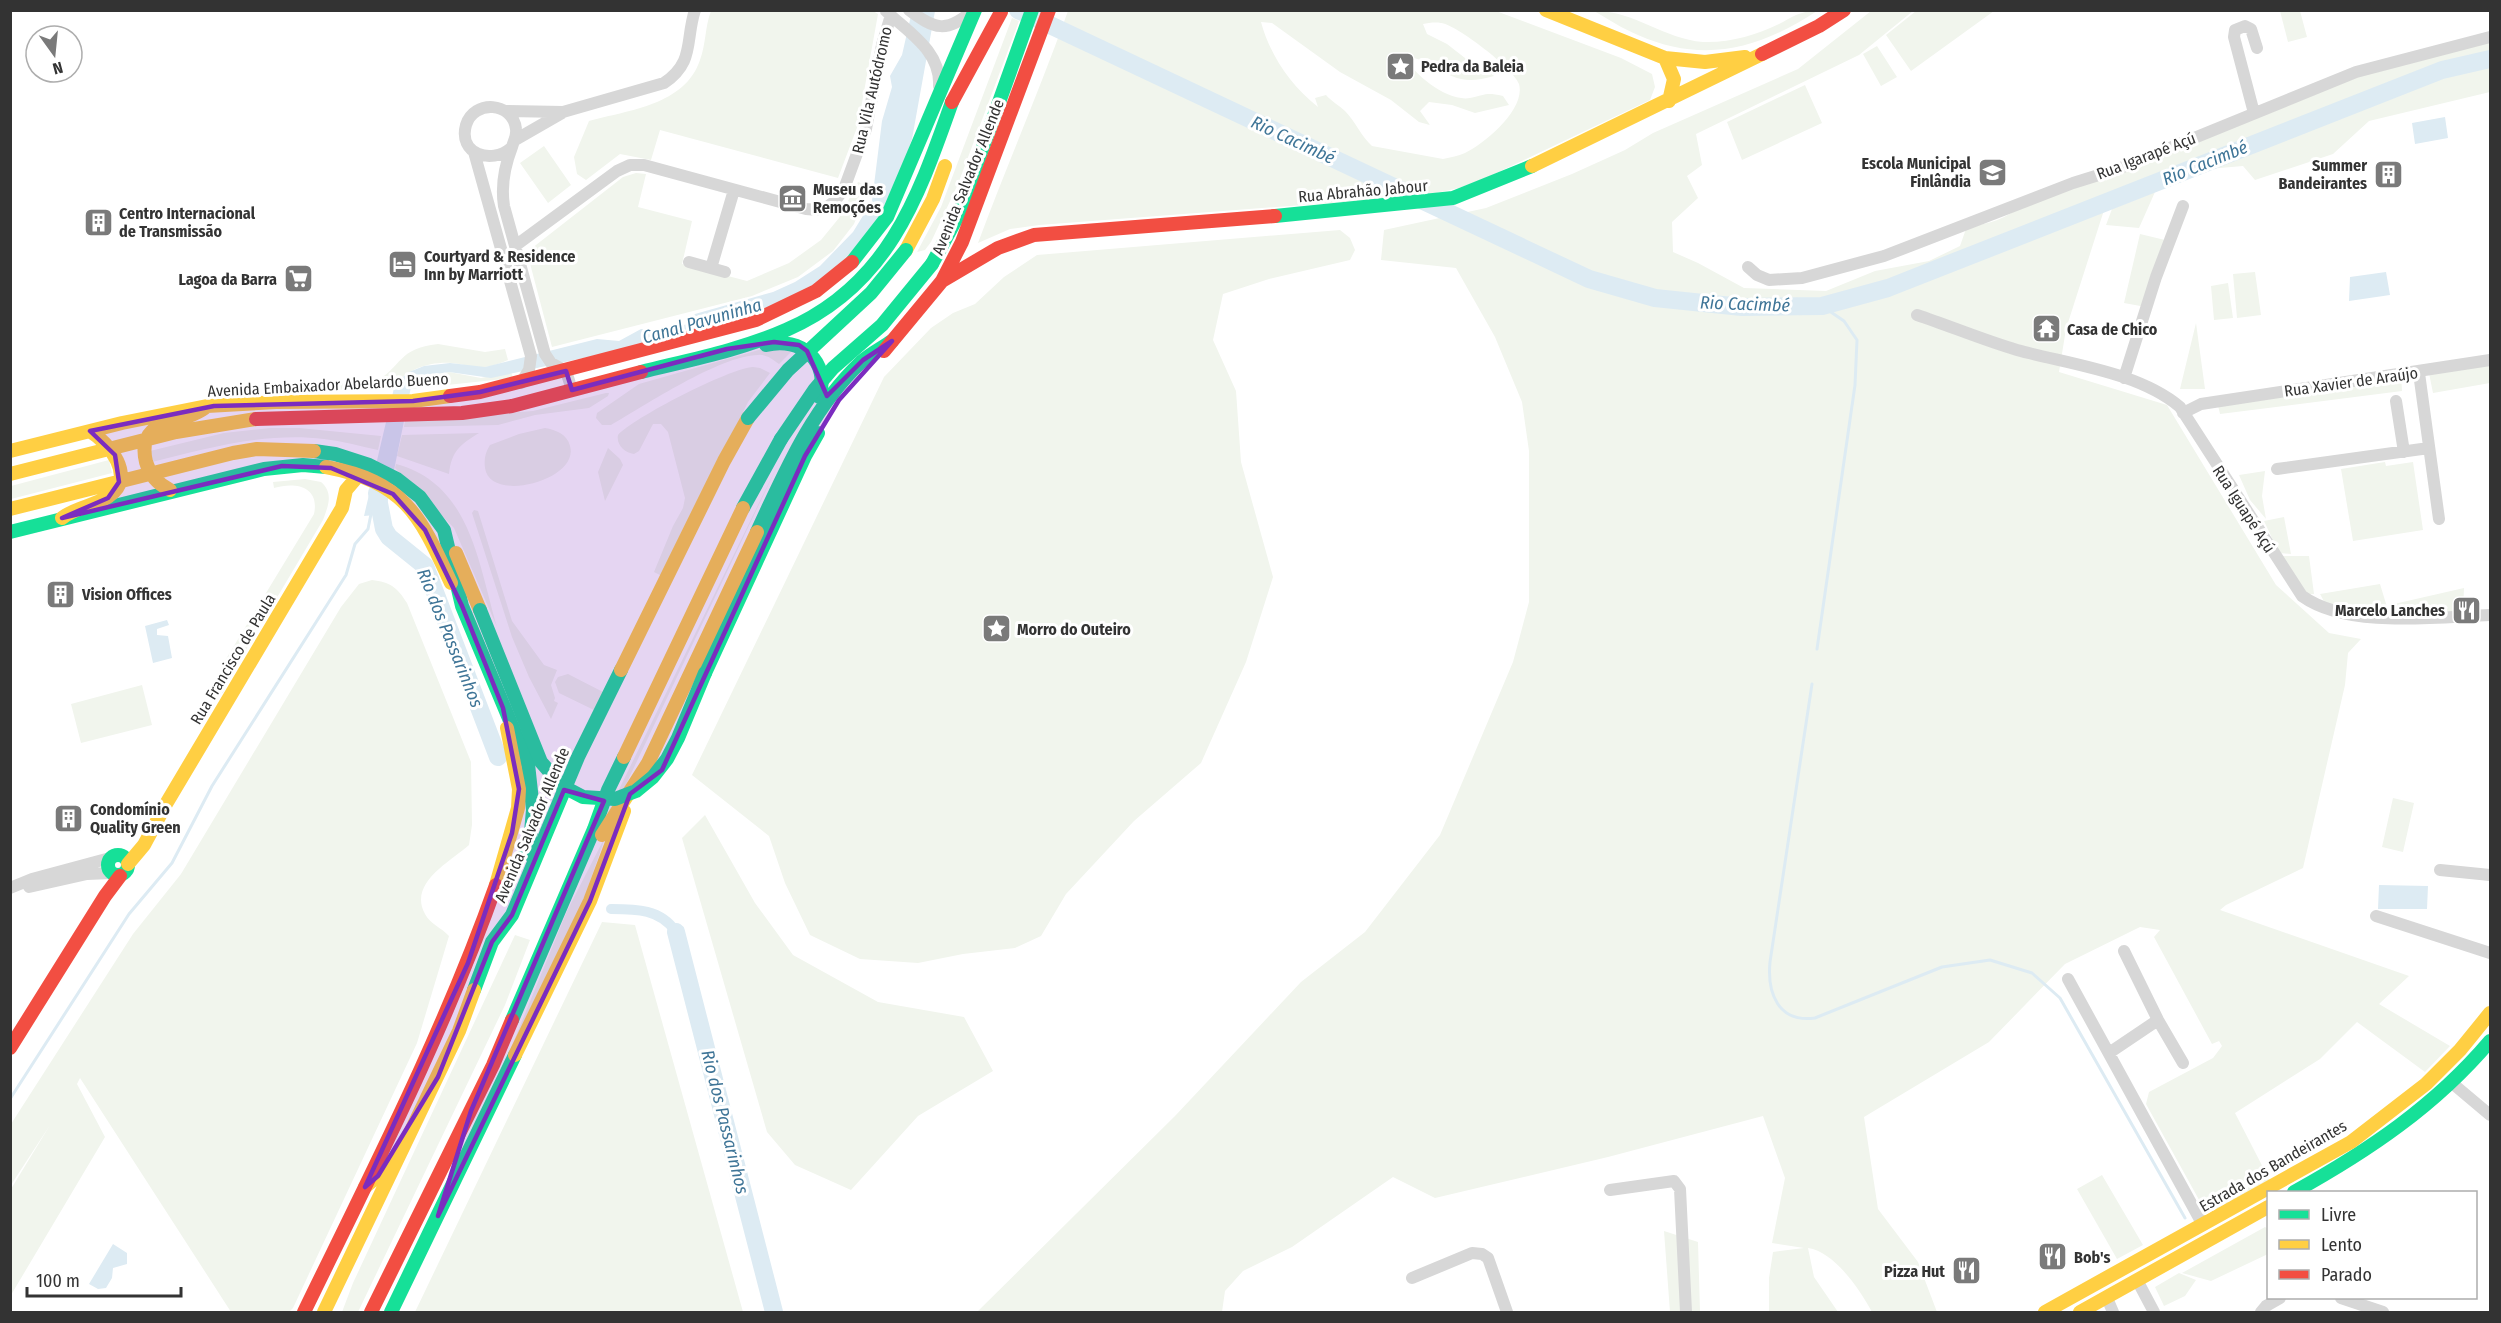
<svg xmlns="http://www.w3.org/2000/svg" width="2501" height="1323" viewBox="0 0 2501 1323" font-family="'Fira Sans Condensed',sans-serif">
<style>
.green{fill:#f1f5ed;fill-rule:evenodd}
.water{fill:#ddebf3}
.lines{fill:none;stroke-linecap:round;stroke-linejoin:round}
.stream{stroke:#ddebf3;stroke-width:3}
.canal{stroke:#ddebf3;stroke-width:10}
.river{stroke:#ddebf3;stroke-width:18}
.street{stroke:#d7d7d7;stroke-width:12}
.fast{stroke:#16e098;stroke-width:14}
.slow{stroke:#ffcf43;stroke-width:14}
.jam{stroke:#f24e42;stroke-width:14}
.fast-bridge{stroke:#16e098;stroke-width:14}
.marked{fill:#7b2cbf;fill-opacity:0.2;stroke:#7b2cbf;stroke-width:4.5;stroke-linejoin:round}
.labels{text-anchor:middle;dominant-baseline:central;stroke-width:6;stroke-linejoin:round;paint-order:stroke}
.poi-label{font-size:16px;font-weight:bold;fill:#333;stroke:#fff;text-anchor:start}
.street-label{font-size:16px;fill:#333;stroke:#fff}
.water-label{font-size:18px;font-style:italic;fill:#3f7597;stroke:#fff}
</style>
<rect width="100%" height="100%" fill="#fff"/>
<!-- green -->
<path class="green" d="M873 11 878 14 858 125 838 178 660 130 651 160 620 154 586 180 577 174 574 157 589 121C629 110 685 105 700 60 706 44 705 26 711 11Z
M1068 11H1496L1621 58 1652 74 1655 87 1650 100 1488 177 1459 188 1422 196 1039 225 1010 229 978 243C1007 165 1040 89 1068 11ZM1261 22 1272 23 1340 72 1391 100 1419 122 1430 125 1420 111 1429 102 1452 105 1475 113 1509 105 1503 96C1485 92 1486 95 1470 98 1448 102 1414 75 1405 57 1443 59 1445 91 1494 76L1486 68 1465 58 1447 44 1427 34 1423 24C1428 23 1435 22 1441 23 1457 25 1514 69 1519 84 1526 109 1485 143 1465 153 1458 156 1451 157 1443 159L1372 146C1361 136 1355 121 1345 111 1339 105 1332 102 1326 95L1315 98 1318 107C1290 85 1270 55 1261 22Z
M1594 11C1633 10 1664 39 1703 42 1730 43 1756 35 1779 24 1792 17 1802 10 1817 11 1759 49 1704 64 1638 35 1623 29 1608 19 1594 11Z
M1871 11H1913L1859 55 1696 134 1702 165 1687 176 1698 198 1672 222 1673 252 1698 263 1744 288 1826 291 1875 271 1929 261 1960 246 1967 226C1988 225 2007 219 2022 204L2369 68 2490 41V92L2369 121 2333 154 2255 180 2243 166 2197 170 2105 207 2066 329 2059 372 2167 405 2276 585 2329 633 2361 639 2348 653 2345 685 2303 868 2226 905 2220 910 2409 976 2379 1004 2450 1046 2425 1072 2357 1022 2320 1059 2235 1113 2270 1181 2214 1210 2203 1207 2146 1104 2149 1092 2213 1058 2222 1046 2219 1041 2212 1044 2154 937 2160 930 2140 927 2065 964 1989 1042 1864 1117 1878 1209 1918 1262 1937 1312H1872C1860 1290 1835 1252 1808 1248L1814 1277 1838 1312H1769V1278L1773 1252 1804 1248 1772 1243 1785 1178 1763 1116 1608 1157 1435 1198 1393 1177 1292 1247 1243 1271 1225 1291 1222 1312H977L1175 1116 1301 982 1365 932 1440 835 1513 662 1529 602V451L1522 402 1495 337 1456 268 1381 260 1384 230 1486 208 1572 174 1625 150 1653 133 1798 69Z
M1916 11V10L1994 11 1911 71 1886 35Z
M2280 11H2300L2307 37 2288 42Z
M1012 18 1019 21 958 184 931 242 925 250 917 252 941 207Z
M1877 46 1897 77 1881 86 1863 54Z
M1805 85 1822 123 1742 160 1727 122Z
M544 146 571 185 548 203 520 163Z
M636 173 646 174 638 207 692 221 682 264 747 281 789 263 821 240 839 218 858 182 869 186 854 224 833 251 798 277 752 296 552 347 527 252 623 177Z
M2155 192 2139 228 2106 225 2112 209Z
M1340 230 1350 238 1355 250 1350 260 1269 279 1223 294 1213 340 1236 391 1241 462 1273 577 1246 662 1201 763 1134 821 1066 894 1041 936 1015 948 963 954 918 963 860 959 810 935 785 883 769 836 692 775 884 377 931 328 953 313 975 304 1004 277 1037 255Z
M2140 234 2165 240 2146 307 2124 303Z
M2255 272 2261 315 2237 318 2233 274Z
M2228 283 2233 318 2214 320 2211 286Z
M2196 323 2205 389H2180Z
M438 344 485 352 505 349 508 360C501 363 493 366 485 367 474 368 463 364 452 363 432 361 403 369 394 388L285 392 273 387 274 383 277 382 374 383C403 366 398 348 438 344Z
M766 348 793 350 779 364C772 359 766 354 758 355 719 356 646 405 611 425H602L596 418 597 413 639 384Z
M2490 363V383L2433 393 2429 373Z
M753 367 760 368 770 373 748 402 664 577 654 572 673 526 683 508 685 498 668 432 661 424H653L639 451 634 454C625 453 616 445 618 435 633 418 730 368 753 367Z
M449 372 481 378 511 372 513 378 410 389 422 378Z
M2401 373 2402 391 2220 414 2216 397Z
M606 393H609L608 396 589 408 535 415 498 425 404 427 405 421 533 411Z
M271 428H299L381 436 378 450C360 446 342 441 324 439 265 432 209 448 152 462L150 451 224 433Z
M545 428C556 430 567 434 570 446 580 480 490 504 485 468 484 459 485 453 490 445L519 434Z
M479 433C461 444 451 451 449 474L397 456 402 435Z
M608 448 620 459 623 465 605 501 598 472Z
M783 454 618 801 606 816Z
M109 460 112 473 11 499V486Z
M2385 462 2386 466 2413 462 2423 530 2353 541 2341 469Z
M396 464C471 484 478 563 497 627L454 528 395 468Z
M2265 471 2262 496 2266 519 2250 500 2239 475Z
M305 479 321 482C334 493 328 506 323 520L237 665 223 693H217L226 659 314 514C320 486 295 482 274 488L273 482Z
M474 510 478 511 512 621 544 665 557 670 551 685 555 698 554 701 558 703 551 719 529 677 512 637 472 513Z
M2284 517 2291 554 2279 553 2264 521Z
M2281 556H2309L2314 594H2305Z
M372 580C390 582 397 587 407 603L471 762 472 825 469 845C450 862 408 883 425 914 430 924 442 928 449 936L417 1043 293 1308 289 1312H231L80 1078 77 1084 105 1137 11 1295V1189L50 1125 11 1185V1124L133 934 181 874 341 607 359 584Z
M2380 584 2387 607 2326 605 2320 594Z
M2464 588 2463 612 2398 613 2394 604Z
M568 674 603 692 594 710 559 693 555 682 558 677Z
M142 685 152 725 81 743 71 704Z
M2393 798 2414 803 2403 852 2382 847Z
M705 815 755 903 793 955 878 1002 964 1017 993 1071 918 1116 851 1190 795 1165 767 1132 682 838Z
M606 835 581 907 513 1043 567 911Z
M602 922 635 925 743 1312H415Z
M515 935 530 940 505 1005 358 1312H342L353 1283Z
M2102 1175 2143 1245 2117 1259 2077 1189Z
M2265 1227 2268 1229V1254L2211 1281 2182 1273Z
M1664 1231 1698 1242 1700 1312H1670Z
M2179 1273 2196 1280 2185 1296 2164 1306 2155 1287Z"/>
<!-- water -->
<path class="water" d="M912 11H935L912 139 885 217 810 295 676 338 491 378 449 372 436 374 422 378 411 387 385 514 364 516 394 388 397 382 409 372 424 366 450 363 485 367 597 339 619 341 641 329 662 330 688 324 695 314 773 292 795 282 820 266 853 232 872 201 882 121 892 87 890 76 902 55Z
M2445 117 2448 138 2415 144 2412 123Z
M2386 272 2390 295 2349 301 2350 277Z
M167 620 169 625 157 629V635L168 636 172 658 153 663 145 626Z
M2379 885 2428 886 2427 909H2378Z
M113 1244 127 1253V1264L113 1268 112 1278 106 1288 98 1289 89 1284Z"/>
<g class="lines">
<!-- stream -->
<path class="stream" d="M1817 649 1855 385 1857 340 1844 321 1822 306
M1812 684 1770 962C1767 993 1778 1023 1815 1018L1942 967 1990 960 2032 973 2060 998 2185 1218
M10 1099 129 914 172 863 212 786 346 575 355 544 368 529 371 514"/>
<!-- canal -->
<path class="canal" d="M611 909C636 909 661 909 676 932"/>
<!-- river -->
<path class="river" d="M1018 10 1589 279 1655 298 1742 307 1822 306 1888 288 2442 70 2490 59
M377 493 384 529 389 537 425 566 498 757
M676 932 774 1312"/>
<!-- street -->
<path class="street" d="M909 10C934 29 947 34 973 10
M886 11C909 33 941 51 939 86
M505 111 563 112 664 83C695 62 685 41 695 10
M2254 113 2234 37 2235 30 2245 26 2251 29 2257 48
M515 140 562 113
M511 148C491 165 458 154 466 125 474 99 513 102 516 129 517 136 514 140 512 147 505 165 501 187 504 206L545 354 551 363 566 371 572 390
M474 152 531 356 529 370 521 383
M515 246 617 171 630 165H644L806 209 818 210 827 207 835 201 844 189 866 129 882 45 891 15
M689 262 725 272
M1748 267 1757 275 1769 280 1802 278 1884 256 2073 183 2118 169 2356 72 2490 37
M711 268 734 190
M1917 315C1950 326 1983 340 2017 350 2068 364 2139 372 2180 407L2302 596C2348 629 2436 617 2490 615
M2419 373 2439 519
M2124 378 2156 277 2183 206
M2396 401 2404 452
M2183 413 2201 404 2490 360
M2277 469 2429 448
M2440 870 2490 875
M29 887 87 874 110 873
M10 888 32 879 110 858
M2376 916 2490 953
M2124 951 2158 1020 2183 1063
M2068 979 2203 1225
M2109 1053 2158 1020
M2452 1083 2490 1115
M1610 1190 1674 1181 1680 1189 1686 1312
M1412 1278 1472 1253 1482 1254 1488 1258 1507 1312
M2137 1280 2154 1312
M2107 1298 2113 1312
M2341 1298 2383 1312
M2261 1312 2266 1306 2280 1298"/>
<!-- fast -->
<path class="fast" d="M1275 216 1453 198 1532 166
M852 262 887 217 975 10
M932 264 959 214 1032 10
M766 345C801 336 831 362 819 397
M641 372C689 360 741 350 786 330 888 286 918 198 952 102
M314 451 335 454 369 465 397 479 420 497 444 530 462 606 528 764 533 810 531 832 525 854
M743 508 781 439
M10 532 264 469 303 465 326 467
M757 532C785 472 812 408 861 362 870 354 882 348 892 341
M705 673 805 456 818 433
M108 865a10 10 0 1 1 20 0a10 10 0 1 1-20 0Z
M474 990 492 942 512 915 578 757 621 670
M512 1020 594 829 608 790 624 757
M2294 1192C2368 1151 2435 1106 2490 1041
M391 1312 515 1055"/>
<!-- slow -->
<path class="slow" d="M1546 10 1665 58 1705 62 1745 57
M1665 58 1674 79 1669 101
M1532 166 1762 54
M906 250 933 199 945 166
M10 451 122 423 207 406 276 402 413 401 450 396
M326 467C406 482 420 516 451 583
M10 474 176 432 256 419
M170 490C158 484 150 476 146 462 135 415 185 426 207 406
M10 509 233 453 257 449 314 451
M62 518C76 507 95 506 109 496 137 477 109 443 90 431
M456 553 480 610
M621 670 724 461 748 418
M624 757 743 508
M602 835 648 763 757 532
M128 864 144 845 166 804 342 508 346 490 358 476
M496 885 518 808 519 789 507 728
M515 1055 590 901 624 811
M365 1187 378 1176 386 1161
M324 1312 459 1031 474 990
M2045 1312 2351 1142 2426 1084 2460 1050 2490 1013
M2080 1312 2268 1207"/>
<!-- jam -->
<path class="jam" d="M1762 54 1819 26 1844 10
M952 102 1001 12
M942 281 998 248 1034 235 1275 216
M884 351 942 281 962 242 1049 10
M450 396 480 392 756 320 816 291 852 262
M256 419 462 413 512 406 641 372
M10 1048 105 896 120 876
M304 1312C372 1172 444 1032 496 885
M371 1312 493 1065 512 1020"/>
<!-- fast-bridge -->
<path class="fast-bridge" d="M748 418 788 370 871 293 906 250
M781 439 815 389 833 368 882 325 932 264
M480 610 541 762 562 786 583 797 615 799 636 791 653 777 667 759 678 738 705 673"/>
</g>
<!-- marked area -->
<path class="marked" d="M892 341 839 400 805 456 662 770 630 794 590 901 438 1216 471 1111 604 801 564 790 512 915 492 942 438 1077 378 1176 365 1187 468 963 512 833 519 789 503 708 462 606 425 530 393 494 331 468 282 466 62 518 108 498 119 482 115 455 90 431 214 406 413 401 480 392 566 371 572 390 727 349 774 342 799 345 807 351 827 396 863 360Z"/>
<!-- icons -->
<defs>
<symbol id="sight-square" viewBox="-11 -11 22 22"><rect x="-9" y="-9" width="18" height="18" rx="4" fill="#7a7a7a" stroke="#fff"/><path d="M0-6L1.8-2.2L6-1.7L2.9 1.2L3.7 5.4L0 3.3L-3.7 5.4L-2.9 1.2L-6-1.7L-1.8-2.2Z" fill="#fff"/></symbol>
<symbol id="school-square" viewBox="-11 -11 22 22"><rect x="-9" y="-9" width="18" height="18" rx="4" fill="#7a7a7a" stroke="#fff"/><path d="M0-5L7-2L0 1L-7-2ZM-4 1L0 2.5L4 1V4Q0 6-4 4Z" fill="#fff"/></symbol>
<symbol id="building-square" viewBox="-11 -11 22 22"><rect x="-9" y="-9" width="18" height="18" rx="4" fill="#7a7a7a" stroke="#fff"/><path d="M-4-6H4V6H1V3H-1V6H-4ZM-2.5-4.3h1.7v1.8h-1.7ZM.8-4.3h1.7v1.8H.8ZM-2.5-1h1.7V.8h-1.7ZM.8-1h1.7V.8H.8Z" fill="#fff"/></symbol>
<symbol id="museum-square" viewBox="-11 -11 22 22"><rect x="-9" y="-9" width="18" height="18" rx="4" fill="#7a7a7a" stroke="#fff"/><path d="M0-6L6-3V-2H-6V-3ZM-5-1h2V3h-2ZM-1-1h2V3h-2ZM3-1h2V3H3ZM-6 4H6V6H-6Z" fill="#fff"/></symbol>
<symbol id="hotel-square" viewBox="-11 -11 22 22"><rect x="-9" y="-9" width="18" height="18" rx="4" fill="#7a7a7a" stroke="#fff"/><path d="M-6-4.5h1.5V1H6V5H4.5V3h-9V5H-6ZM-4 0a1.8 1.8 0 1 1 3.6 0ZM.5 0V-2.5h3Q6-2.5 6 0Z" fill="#fff"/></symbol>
<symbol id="supermarket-square" viewBox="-11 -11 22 22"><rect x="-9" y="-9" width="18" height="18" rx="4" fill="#7a7a7a" stroke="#fff"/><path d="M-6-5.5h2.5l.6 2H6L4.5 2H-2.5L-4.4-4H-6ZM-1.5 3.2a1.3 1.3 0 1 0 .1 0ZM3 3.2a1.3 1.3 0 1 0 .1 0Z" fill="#fff"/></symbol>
<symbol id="temple-square" viewBox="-11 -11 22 22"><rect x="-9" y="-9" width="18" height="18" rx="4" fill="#7a7a7a" stroke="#fff"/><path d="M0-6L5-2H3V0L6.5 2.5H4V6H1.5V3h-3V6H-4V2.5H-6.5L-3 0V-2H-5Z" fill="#fff"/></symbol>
<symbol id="restaurant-square" viewBox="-11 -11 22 22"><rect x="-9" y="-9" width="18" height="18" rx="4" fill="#7a7a7a" stroke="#fff"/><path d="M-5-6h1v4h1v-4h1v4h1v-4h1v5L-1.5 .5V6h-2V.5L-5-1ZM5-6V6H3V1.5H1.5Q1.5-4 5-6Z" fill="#fff"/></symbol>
</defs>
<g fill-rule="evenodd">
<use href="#sight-square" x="1384" y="50" width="33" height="33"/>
<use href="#school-square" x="1976" y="156" width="33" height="33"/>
<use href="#building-square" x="2372" y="158" width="33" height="33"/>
<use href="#museum-square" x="776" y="182" width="33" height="33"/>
<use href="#building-square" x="82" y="206" width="33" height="33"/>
<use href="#hotel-square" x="386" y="248" width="33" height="33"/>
<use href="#supermarket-square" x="282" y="262" width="33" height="33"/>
<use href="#temple-square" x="2030" y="312" width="33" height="33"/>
<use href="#building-square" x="44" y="578" width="33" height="33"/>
<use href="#restaurant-square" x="2450" y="594" width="33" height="33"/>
<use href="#sight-square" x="980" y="612" width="33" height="33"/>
<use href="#building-square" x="52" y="802" width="33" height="33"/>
<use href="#restaurant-square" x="2036" y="1240" width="33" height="33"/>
<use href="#restaurant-square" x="1950" y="1254" width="33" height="33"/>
</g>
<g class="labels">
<!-- poi labels -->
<g class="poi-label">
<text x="1421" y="66">Pedra da Baleia</text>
<text x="1971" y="163" text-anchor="end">Escola Municipal<tspan x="1971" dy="18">Finlândia</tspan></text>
<text x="2367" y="165" text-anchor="end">Summer<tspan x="2367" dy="18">Bandeirantes</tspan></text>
<text x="813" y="189">Museu das<tspan x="813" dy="18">Remoções</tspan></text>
<text x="119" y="213">Centro Internacional<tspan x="119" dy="18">de Transmissão</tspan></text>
<text x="424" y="256">Courtyard &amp; Residence<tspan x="424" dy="18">Inn by Marriott</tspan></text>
<text x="277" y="279" text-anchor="end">Lagoa da Barra</text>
<text x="2067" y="329">Casa de Chico</text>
<text x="82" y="594">Vision Offices</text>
<text x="2445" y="610" text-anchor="end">Marcelo Lanches</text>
<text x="1017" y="629">Morro do Outeiro</text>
<text x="90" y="809">Condomínio<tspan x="90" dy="18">Quality Green</tspan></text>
<text x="2074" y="1257">Bob's</text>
<text x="1945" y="1271" text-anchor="end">Pizza Hut</text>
</g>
<!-- street labels -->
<g class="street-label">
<text transform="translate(872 90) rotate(-77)">Rua Vila Autódromo</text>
<text transform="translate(2146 156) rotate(-21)">Rua Igarapé Açú</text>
<text transform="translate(968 177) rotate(-68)">Avenida Salvador Allende</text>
<text transform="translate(1363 191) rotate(-5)">Rua Abrahão Jabour</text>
<text transform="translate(2351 382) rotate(-8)">Rua Xavier de Araújo</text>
<text transform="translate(328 385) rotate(-3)">Avenida Embaixador Abelardo Bueno</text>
<text transform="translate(2244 509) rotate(57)">Rua Iguapé Açú</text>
<text transform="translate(233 659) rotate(-59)">Rua Francisco de Paula</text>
<text transform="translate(532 825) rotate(-67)">Avenida Salvador Allende</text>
<text transform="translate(2273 1166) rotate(-30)">Estrada dos Bandeirantes</text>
</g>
<!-- water labels -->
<g class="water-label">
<text transform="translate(1293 140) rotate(25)">Rio Cacimbé</text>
<text transform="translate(2205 163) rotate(-22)">Rio Cacimbé</text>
<text transform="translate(1745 304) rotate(2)">Rio Cacimbé</text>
<text transform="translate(702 321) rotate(-16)">Canal Pavuninha</text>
<text transform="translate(450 638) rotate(68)">Rio dos Passarinhos</text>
<text transform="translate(725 1122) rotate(76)">Rio dos Passarinhos</text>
</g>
</g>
<!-- border -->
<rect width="2501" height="1323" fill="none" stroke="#333333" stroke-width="24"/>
<!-- legend -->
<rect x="2267" y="1191" width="210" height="108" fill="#ffffff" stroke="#adadad" stroke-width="1.5"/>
<rect x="2279" y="1210" width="30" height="9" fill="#16e098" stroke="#adadad" stroke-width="1.5"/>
<text x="2321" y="1221" font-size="18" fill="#333333">Livre</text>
<rect x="2279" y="1240" width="30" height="9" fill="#ffcf43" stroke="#adadad" stroke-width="1.5"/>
<text x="2321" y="1251" font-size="18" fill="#333333">Lento</text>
<rect x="2279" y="1270" width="30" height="9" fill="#f24e42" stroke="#adadad" stroke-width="1.5"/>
<text x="2321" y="1281" font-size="18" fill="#333333">Parado</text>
<!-- north arrow -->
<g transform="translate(54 54) rotate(165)"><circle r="28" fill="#ffffff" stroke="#adadad" stroke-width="1.5"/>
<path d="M0-4.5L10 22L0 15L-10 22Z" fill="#7a7a7a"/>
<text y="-9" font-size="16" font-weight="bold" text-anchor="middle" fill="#333333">N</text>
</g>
<!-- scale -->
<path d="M27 1287v9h154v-9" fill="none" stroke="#333333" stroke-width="3"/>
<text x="36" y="1287" font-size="18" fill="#333333" stroke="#ffffff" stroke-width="4.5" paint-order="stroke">100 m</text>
</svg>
